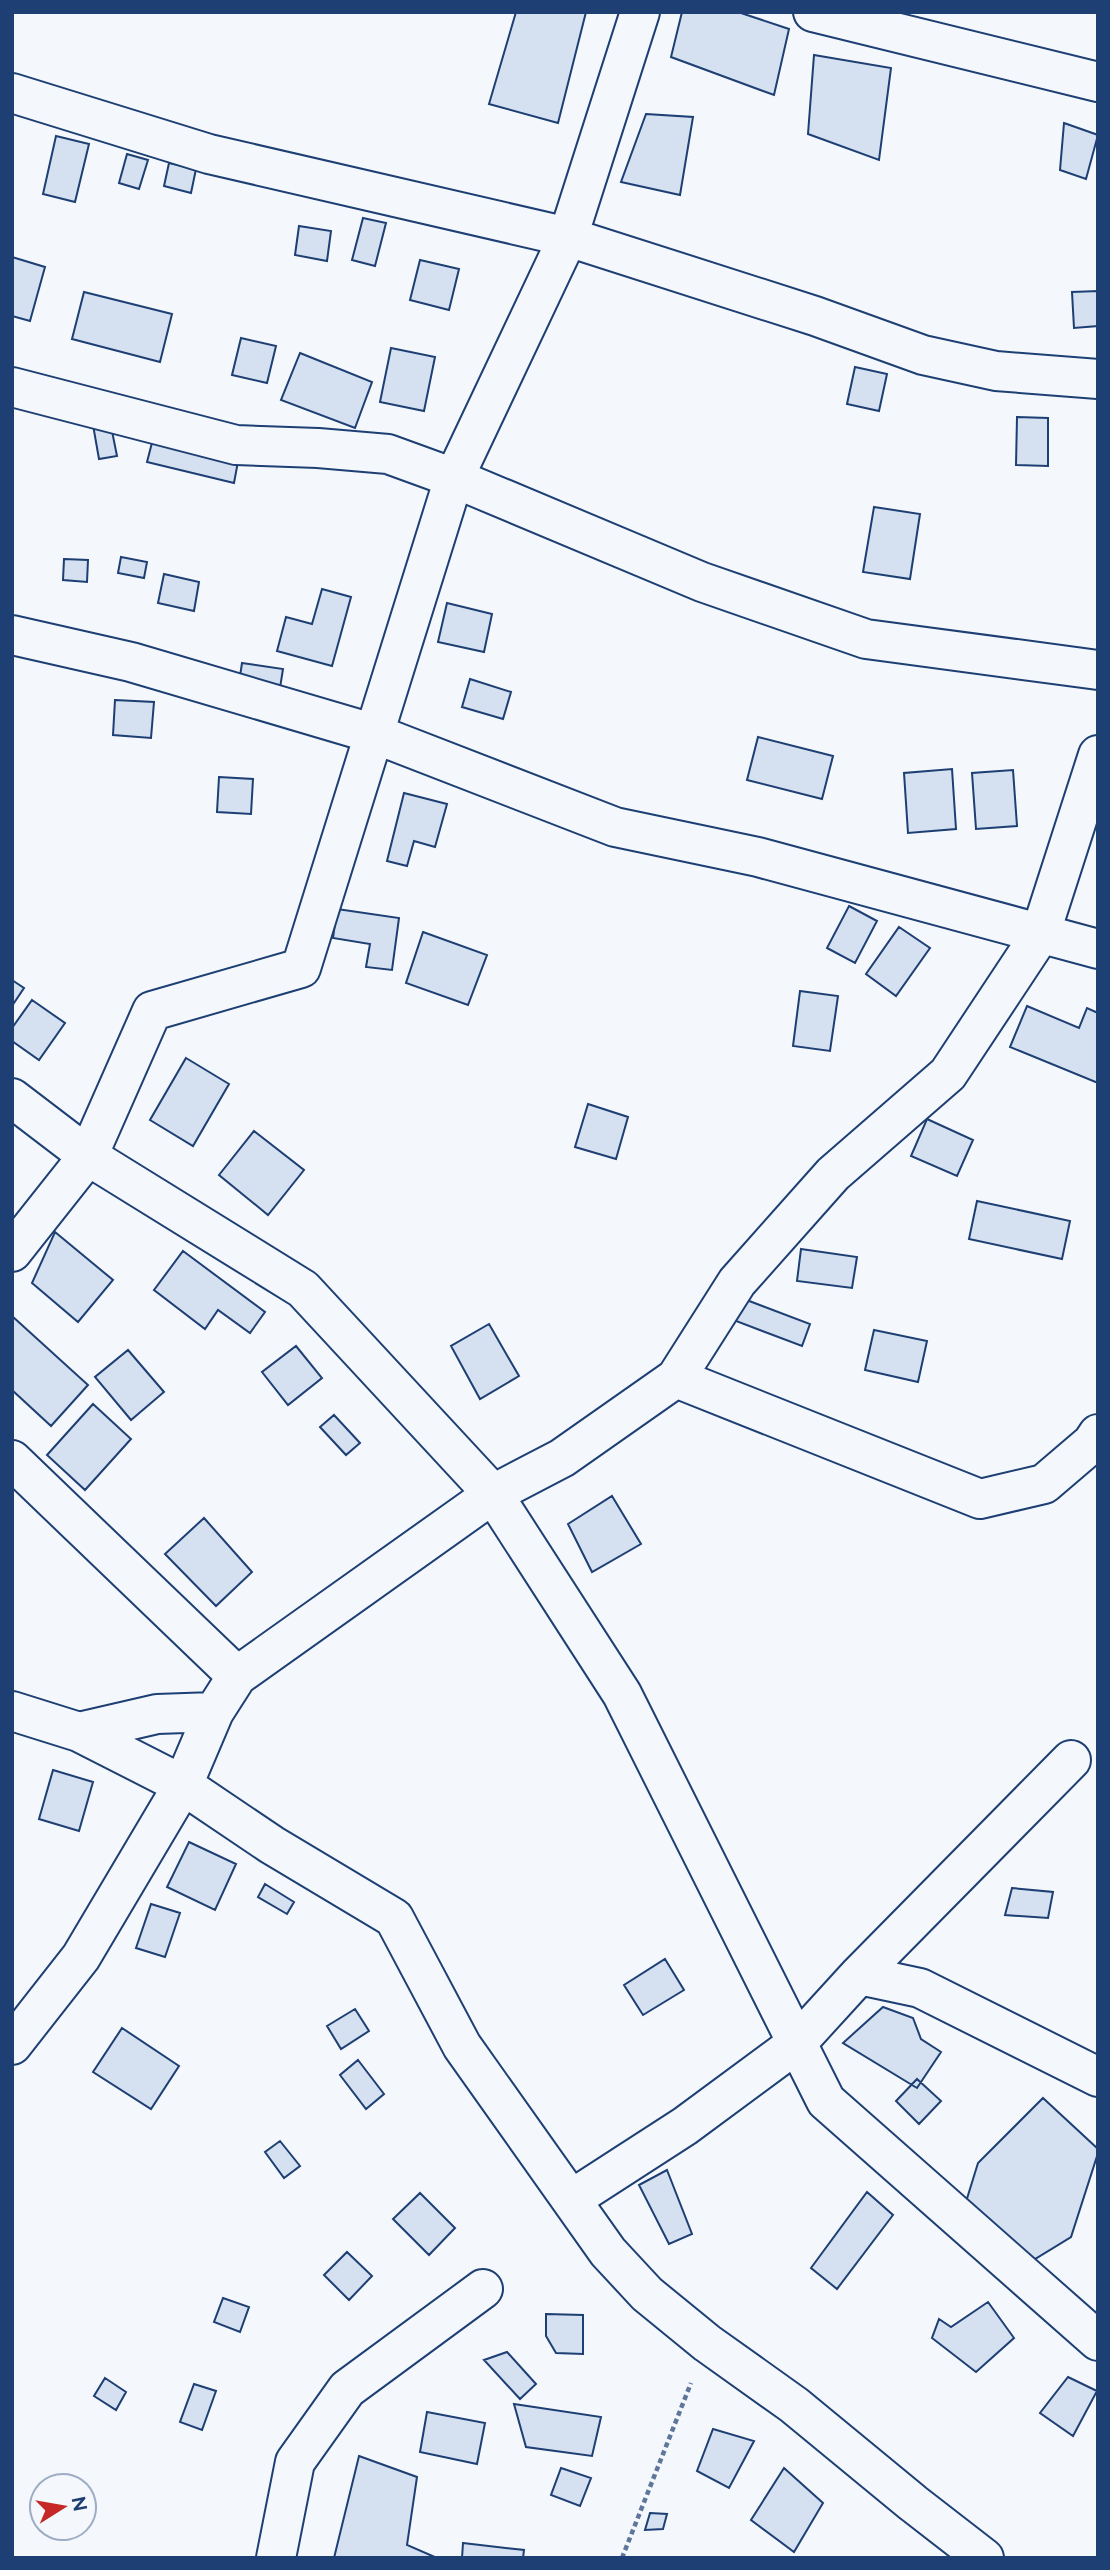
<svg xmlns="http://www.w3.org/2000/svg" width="1110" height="2570" viewBox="0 0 1110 2570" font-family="Raleway,sans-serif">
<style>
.building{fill:#d5e0f0;stroke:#1d3f73;stroke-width:2}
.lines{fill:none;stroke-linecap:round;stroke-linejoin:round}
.minor-casing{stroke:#1d3f73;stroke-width:42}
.path{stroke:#5e769c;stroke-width:4.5;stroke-dasharray:5 3.5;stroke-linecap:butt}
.minor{stroke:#f4f7fb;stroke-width:38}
</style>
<rect width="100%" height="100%" fill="#f4f7fb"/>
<!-- building -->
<path class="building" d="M516 12H586L558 123 489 104Z
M682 12H738L789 29 774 95 671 57Z
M814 55 891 68 879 160 808 134Z
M646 114 693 117 680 195 621 182Z
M1064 123 1098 135 1086 179 1060 170Z
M56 136 89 144 75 202 43 194Z
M127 154 148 160 139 189 119 183Z
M169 163 196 169 191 193 164 186Z
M363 218 386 223 375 266 352 260Z
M299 226 331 231 327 261 295 255Z
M12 257 45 267 30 321 12 316Z
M420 260 459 269 449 310 410 300Z
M1098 291V326L1074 328 1072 292Z
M84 292 172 314 160 362 72 339Z
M241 338 276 346 267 383 232 375Z
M391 348 435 357 424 411 380 402Z
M300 353 372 382 355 428 281 400Z
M855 367 887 374 879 411 847 404Z
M1017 417 1048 418V466L1016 465Z
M110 421 117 456 99 459 93 425Z
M154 435 239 456 234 483 147 462Z
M874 507 920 514 910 579 863 572Z
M121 557 147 562 144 578 118 573Z
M64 559 88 560 87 582 63 580Z
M164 574 199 582 194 611 158 603Z
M322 589 351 597 332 666 277 651 286 617 312 624Z
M447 603 492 614 484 652 438 642Z
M242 663 283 669 280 688 239 683Z
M470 679 511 692 503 719 462 707Z
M115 700 154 702 151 738 113 735Z
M758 737 833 756 822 799 747 780Z
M952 769 956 829 908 833 904 773Z
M1013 770 1017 826 976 829 972 773Z
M219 777 253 779 251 814 217 812Z
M404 793 447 804 435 847 414 841 407 866 387 861Z
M849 906 877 921 855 963 827 948Z
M337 909 399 918 392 970 366 967 370 944 333 938Z
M899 927 930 948 896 996 866 974Z
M423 932 487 955 468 1005 406 983Z
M12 980 24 988 12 1006Z
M800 991 838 996 830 1051 793 1046Z
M32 1000 65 1023 39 1060 12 1041V1028Z
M1027 1006 1079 1028 1087 1008 1098 1013V1083L1010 1047Z
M186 1058 229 1084 193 1146 150 1120Z
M588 1104 628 1117 616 1159 575 1147Z
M927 1119 973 1140 957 1176 911 1156Z
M254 1131 304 1170 268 1215 219 1175Z
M977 1201 1070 1221 1062 1259 969 1239Z
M55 1232 113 1280 78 1322 32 1283Z
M801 1249 857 1257 852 1288 797 1281Z
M183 1251 265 1312 250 1333 218 1310 205 1329 154 1290Z
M744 1299 810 1324 802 1346 736 1321Z
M12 1316 88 1385 51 1426 12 1390Z
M489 1324 519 1376 480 1399 451 1346Z
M874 1330 927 1341 918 1382 865 1370Z
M296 1346 322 1378 288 1405 262 1372Z
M128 1350 164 1392 131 1420 95 1377Z
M93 1404 131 1439 85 1490 47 1455Z
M334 1415 360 1443 346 1455 320 1427Z
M612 1496 641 1544 592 1572 568 1524Z
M204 1518 252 1572 216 1606 165 1554Z
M53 1770 93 1782 79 1831 39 1819Z
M189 1842 236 1864 215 1910 167 1887Z
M265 1884 294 1902 287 1914 258 1897Z
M1012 1888 1053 1892 1048 1918 1005 1915Z
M151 1904 180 1913 165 1957 136 1948Z
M665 1959 684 1990 643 2015 624 1985Z
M883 2007 913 2018 921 2039 941 2052 917 2088 843 2043Z
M355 2009 369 2031 341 2049 327 2026Z
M122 2028 179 2066 151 2109 93 2072Z
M358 2060 384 2094 366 2109 340 2075Z
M917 2079 941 2101 919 2124 896 2101Z
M1043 2098 1098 2149V2153L1071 2237 1035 2259 961 2218 978 2163Z
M280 2141 300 2166 284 2178 265 2152Z
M667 2170 692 2234 669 2244 639 2185Z
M867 2192 893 2215 837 2289 811 2268Z
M420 2193 455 2228 429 2255 393 2219Z
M347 2252 372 2276 349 2300 324 2275Z
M223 2298 249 2307 240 2332 214 2322Z
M988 2302 1014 2338 976 2372 932 2338 939 2319 951 2327Z
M546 2314 583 2315V2354L556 2353 546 2336Z
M507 2352 536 2384 520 2399 484 2360Z
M1068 2377 1097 2391 1073 2436 1040 2413Z
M105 2378 126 2392 116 2410 94 2396Z
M194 2384 216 2391 202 2430 180 2422Z
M514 2404 601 2417 592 2456 526 2447Z
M427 2412 485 2423 477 2464 420 2452Z
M713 2429 754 2441 729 2488 697 2471Z
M359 2456 417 2477 407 2545 437 2558H334Z
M561 2468 591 2478 580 2506 551 2495Z
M784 2468 823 2503 794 2552 751 2520Z
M650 2513 667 2514 663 2529 645 2530Z
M463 2543 524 2550 523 2558H462Z"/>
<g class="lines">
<defs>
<path id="minor" d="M813 12 1098 82
M12 93 209 154 568 237 815 316 923 355 996 371 1098 379
M12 387 236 445 318 448 388 454 454 478 702 582 866 639 1098 670
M12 635 131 662 375 734 615 827 758 857 1098 949
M12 1098 88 1156 303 1289 493 1494 622 1694 826 2101 1098 2341
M12 1252 88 1156 152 1011 301 968 454 478 568 237 640 12
M676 1378 980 1499 1044 1484 1092 1443 1098 1434
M12 1460 237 1676
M12 1711 79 1732 157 1714 214 1712
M79 1732 183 1785 272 1845 394 1918 462 2046 608 2252 647 2294 707 2343 794 2405 913 2503 984 2558
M859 1975 920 1988 1098 2077
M12 2045 81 1957 183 1785 214 1712 237 1676 493 1494 562 1458 676 1378 737 1282 833 1174 948 1074 1040 935 1098 755
M572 2199 685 2126 796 2044 859 1975 1071 1760
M276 2558 295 2462 347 2389 483 2289"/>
</defs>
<!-- minor casing -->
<use href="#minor" class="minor-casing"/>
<!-- path -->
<path class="path" d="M622 2558 691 2383"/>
<!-- minor -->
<use href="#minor" class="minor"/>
</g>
<!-- border -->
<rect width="1110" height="2570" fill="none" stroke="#1d3f73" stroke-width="28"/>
<!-- north arrow -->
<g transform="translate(63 2507) rotate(79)"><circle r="33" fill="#f4f7fb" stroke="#9eadc5" stroke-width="2"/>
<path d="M0-5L12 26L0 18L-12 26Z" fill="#c62828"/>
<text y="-10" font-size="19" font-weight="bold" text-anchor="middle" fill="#1d3f73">N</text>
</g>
</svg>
